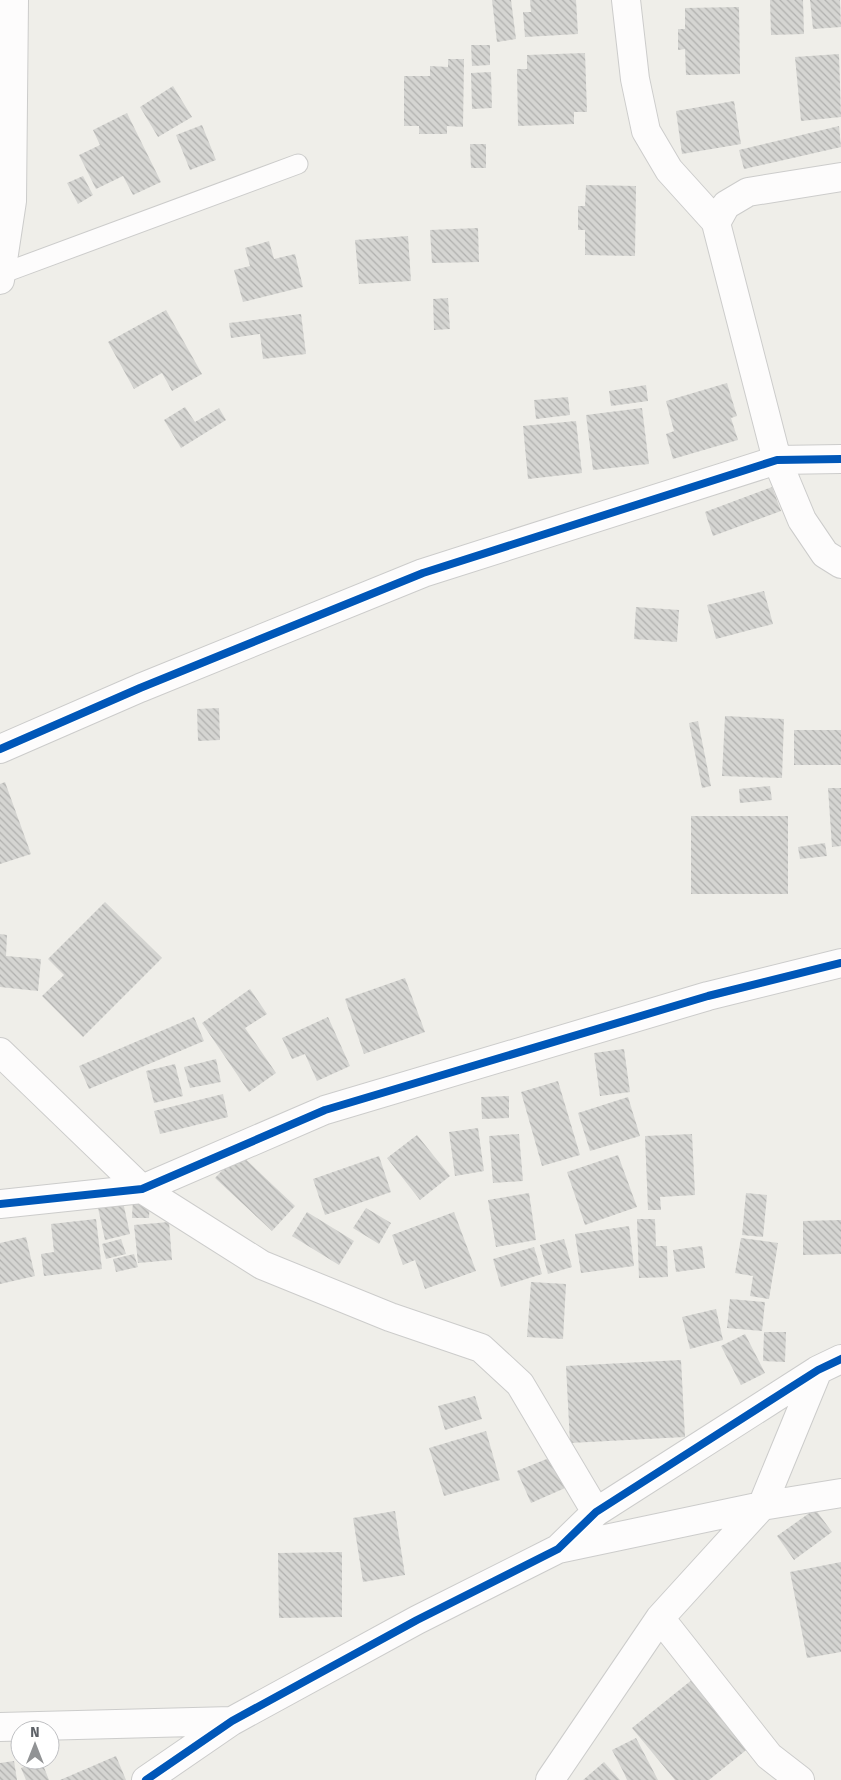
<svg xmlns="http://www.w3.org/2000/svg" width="841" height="1780" viewBox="0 0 841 1780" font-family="'Fira Sans',sans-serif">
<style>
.building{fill:url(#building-back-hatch)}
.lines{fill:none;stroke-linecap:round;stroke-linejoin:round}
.service-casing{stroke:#cccccb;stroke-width:21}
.minor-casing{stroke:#cccccb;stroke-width:30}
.service{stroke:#fdfcfc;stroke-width:19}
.minor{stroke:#fdfcfc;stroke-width:28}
.cycleway-casing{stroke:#fff;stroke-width:11}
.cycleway{stroke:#0057b8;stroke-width:8}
</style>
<defs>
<pattern id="building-back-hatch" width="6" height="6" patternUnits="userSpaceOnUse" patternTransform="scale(1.25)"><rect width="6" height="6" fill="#d5d5d2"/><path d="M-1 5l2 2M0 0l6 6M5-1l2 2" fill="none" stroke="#b0b0ae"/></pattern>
</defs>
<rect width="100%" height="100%" fill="#efeee9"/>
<!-- building -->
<path class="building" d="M492 0H511L516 39 497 42Z
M530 0H576L578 34 525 37 523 12H531Z
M770 0H803L804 34 771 35Z
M810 0H840L841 27 813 29Z
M739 7 740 74 686 75 685 49 678 50V29H685V8Z
M471 45H490V65L472 66Z
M585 53 587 112H574V124L518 126 517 69H527V55Z
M839 54 841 117 801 121 795 57Z
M448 59H464L463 127 447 126V134H419V126H404V76H430V66L448 67Z
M491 72 492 108 472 109 471 73Z
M173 86 192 117 158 137 140 107Z
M734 101 741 144 682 154 676 111Z
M127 113 161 182 133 195 123 176 96 189 79 155 100 145 93 130Z
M202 125 216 160 190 170 176 135Z
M839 126 841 147 744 169 739 150Z
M470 144H486V168H471Z
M83 176 93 195 78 204 67 183Z
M586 185 636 186 635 256 585 255V230H578V206H585Z
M478 228 479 262 432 263 430 230Z
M408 236 411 281 359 284 355 240Z
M269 241 274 259 295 254 303 287 243 302 234 270 250 266 245 248Z
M448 298 450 329 434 330 433 299Z
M166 310 202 374 172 391 162 373 134 389 108 342Z
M301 314 306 354 263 359 260 334 231 338 229 323Z
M727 383 737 416 731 418 738 440 673 459 666 434 674 431 666 401Z
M646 385 648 401 611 406 609 391Z
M568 397 570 415 536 419 534 400Z
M185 407 195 422 219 408 226 420 181 448 164 420Z
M642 408 649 464 593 470 586 415Z
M576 421 582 473 528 479 523 426Z
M772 487 781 511 713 536 705 512Z
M764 591 773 624 716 639 707 605Z
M636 607 679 610 677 642 634 639Z
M219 708 220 740 198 741 197 709Z
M725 716 784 719 782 778 722 776Z
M698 721 711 786 702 788 689 723Z
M794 730H841V765H794Z
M5 782 31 854 0 864V784Z
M770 786 772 800 740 803 739 789Z
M828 788H841V846L832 847Z
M691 816H788V894H691Z
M825 843 827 856 800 859 798 847Z
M105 902 162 958 83 1037 42 996 64 975 48 959Z
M0 934 7 935 6 956 41 959 38 991 0 987Z
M405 978 425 1032 364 1054 345 999Z
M250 989 267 1014 245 1028 276 1073 249 1092 202 1023Z
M194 1017 204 1041 89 1089 79 1066Z
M328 1017 350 1066 317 1081 305 1054 292 1059 282 1038Z
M624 1049 630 1092 600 1096 594 1053Z
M216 1059 221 1082 190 1088 184 1067Z
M175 1064 183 1096 154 1103 146 1071Z
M558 1081 580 1155 542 1166 521 1092Z
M223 1094 228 1117 160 1134 154 1111Z
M509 1096V1118L482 1119 481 1097Z
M628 1097 640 1136 590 1151 578 1113Z
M478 1128 484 1171 455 1176 449 1132Z
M519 1134 523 1181 493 1183 489 1136Z
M692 1134 695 1195 660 1197 661 1210H648L645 1136Z
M417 1135 450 1176 420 1200 387 1158Z
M239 1153 295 1206 272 1231 215 1178Z
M618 1155 637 1207 585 1225 567 1172Z
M379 1156 391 1192 325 1215 313 1179Z
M529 1193 536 1240 496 1247 488 1200Z
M746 1193 767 1195 763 1237 742 1235Z
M133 1197 150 1198 149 1218H132Z
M123 1202 130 1234 105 1240 98 1208Z
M366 1208 391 1223 379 1244 353 1228Z
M307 1212 354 1241 339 1265 292 1236Z
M454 1212 476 1271 425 1289 415 1260 403 1265 392 1235Z
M96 1219 102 1269 44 1276 41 1254 54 1252 51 1224Z
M637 1219H655L656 1246H667L668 1277 639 1278Z
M841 1220V1254L803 1255V1221Z
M169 1222 172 1260 138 1263 134 1225Z
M629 1226 634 1266 581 1273 575 1234Z
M26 1237 35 1276 0 1284V1243Z
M741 1238 778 1243 769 1299 750 1296 753 1276 735 1273Z
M121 1239 126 1254 106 1259 102 1244Z
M564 1239 572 1267 548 1274 540 1245Z
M702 1246 705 1268 676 1272 673 1250Z
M534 1247 542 1274 501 1287 493 1259Z
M134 1254 138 1267 116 1272 113 1259Z
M531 1282 566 1284 563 1339 527 1337Z
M730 1299 765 1302 762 1331 727 1328Z
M716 1309 723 1340 690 1349 682 1317Z
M764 1332H786L785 1362 763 1361Z
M745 1334 765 1373 741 1385 721 1346Z
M681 1360 685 1437 570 1443 566 1366Z
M475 1396 482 1419 445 1430 438 1406Z
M486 1431 500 1480 444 1496 429 1448Z
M559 1454 572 1485 531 1503 517 1471Z
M815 1509 832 1532 794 1560 777 1536Z
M395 1511 405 1575 363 1582 353 1518Z
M342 1552V1617L279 1618 278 1553Z
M841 1562V1652L807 1658 790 1572Z
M693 1679 750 1747 709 1780H675L632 1728Z
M636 1738 658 1780H627L624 1773 612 1750Z
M116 1756 126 1780H60Z
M41 1760 49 1780H26L21 1768Z
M14 1761 17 1780H0V1763Z
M604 1762 620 1780H583Z"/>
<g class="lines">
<defs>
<path id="service" d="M1 274 298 164"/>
<path id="minor" d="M626 0 635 79 646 131 669 170 716 222
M841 177 748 192 726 205 716 223 777 460 802 520 825 554 841 564
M0 280 12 201 14 0
M0 749 140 688 423 573 777 460 841 459
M0 1052 142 1189 262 1265 390 1317 481 1348 520 1384 596 1512
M0 1204 142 1189 325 1110 708 996 841 963
M558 1549 762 1506 841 1493
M660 1618 769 1756 800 1780
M0 1727 232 1721
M146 1780 232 1721 417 1620 558 1549 596 1512 818 1370 841 1359
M550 1780 660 1618 762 1506 818 1370"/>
</defs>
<!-- service casing -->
<use href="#service" class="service-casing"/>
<!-- minor casing -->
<use href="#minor" class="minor-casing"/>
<!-- service -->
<use href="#service" class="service"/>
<!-- minor -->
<use href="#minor" class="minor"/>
<defs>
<path id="cycleway" d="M0 749 140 688 423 573 777 460 841 459
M0 1204 142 1189 325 1110 708 996 841 963
M146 1780 232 1721 417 1620 558 1549 596 1512 818 1370 841 1359"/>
</defs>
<!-- cycleway casing -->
<use href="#cycleway" class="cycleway-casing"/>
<!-- cycleway -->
<use href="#cycleway" class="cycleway"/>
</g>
<!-- north arrow -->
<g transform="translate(35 1745)"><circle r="24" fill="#ffffff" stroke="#bfc0c3"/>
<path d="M0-4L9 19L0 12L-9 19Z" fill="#919395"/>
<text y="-8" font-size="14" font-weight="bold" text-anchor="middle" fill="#5e6268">N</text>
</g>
</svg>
